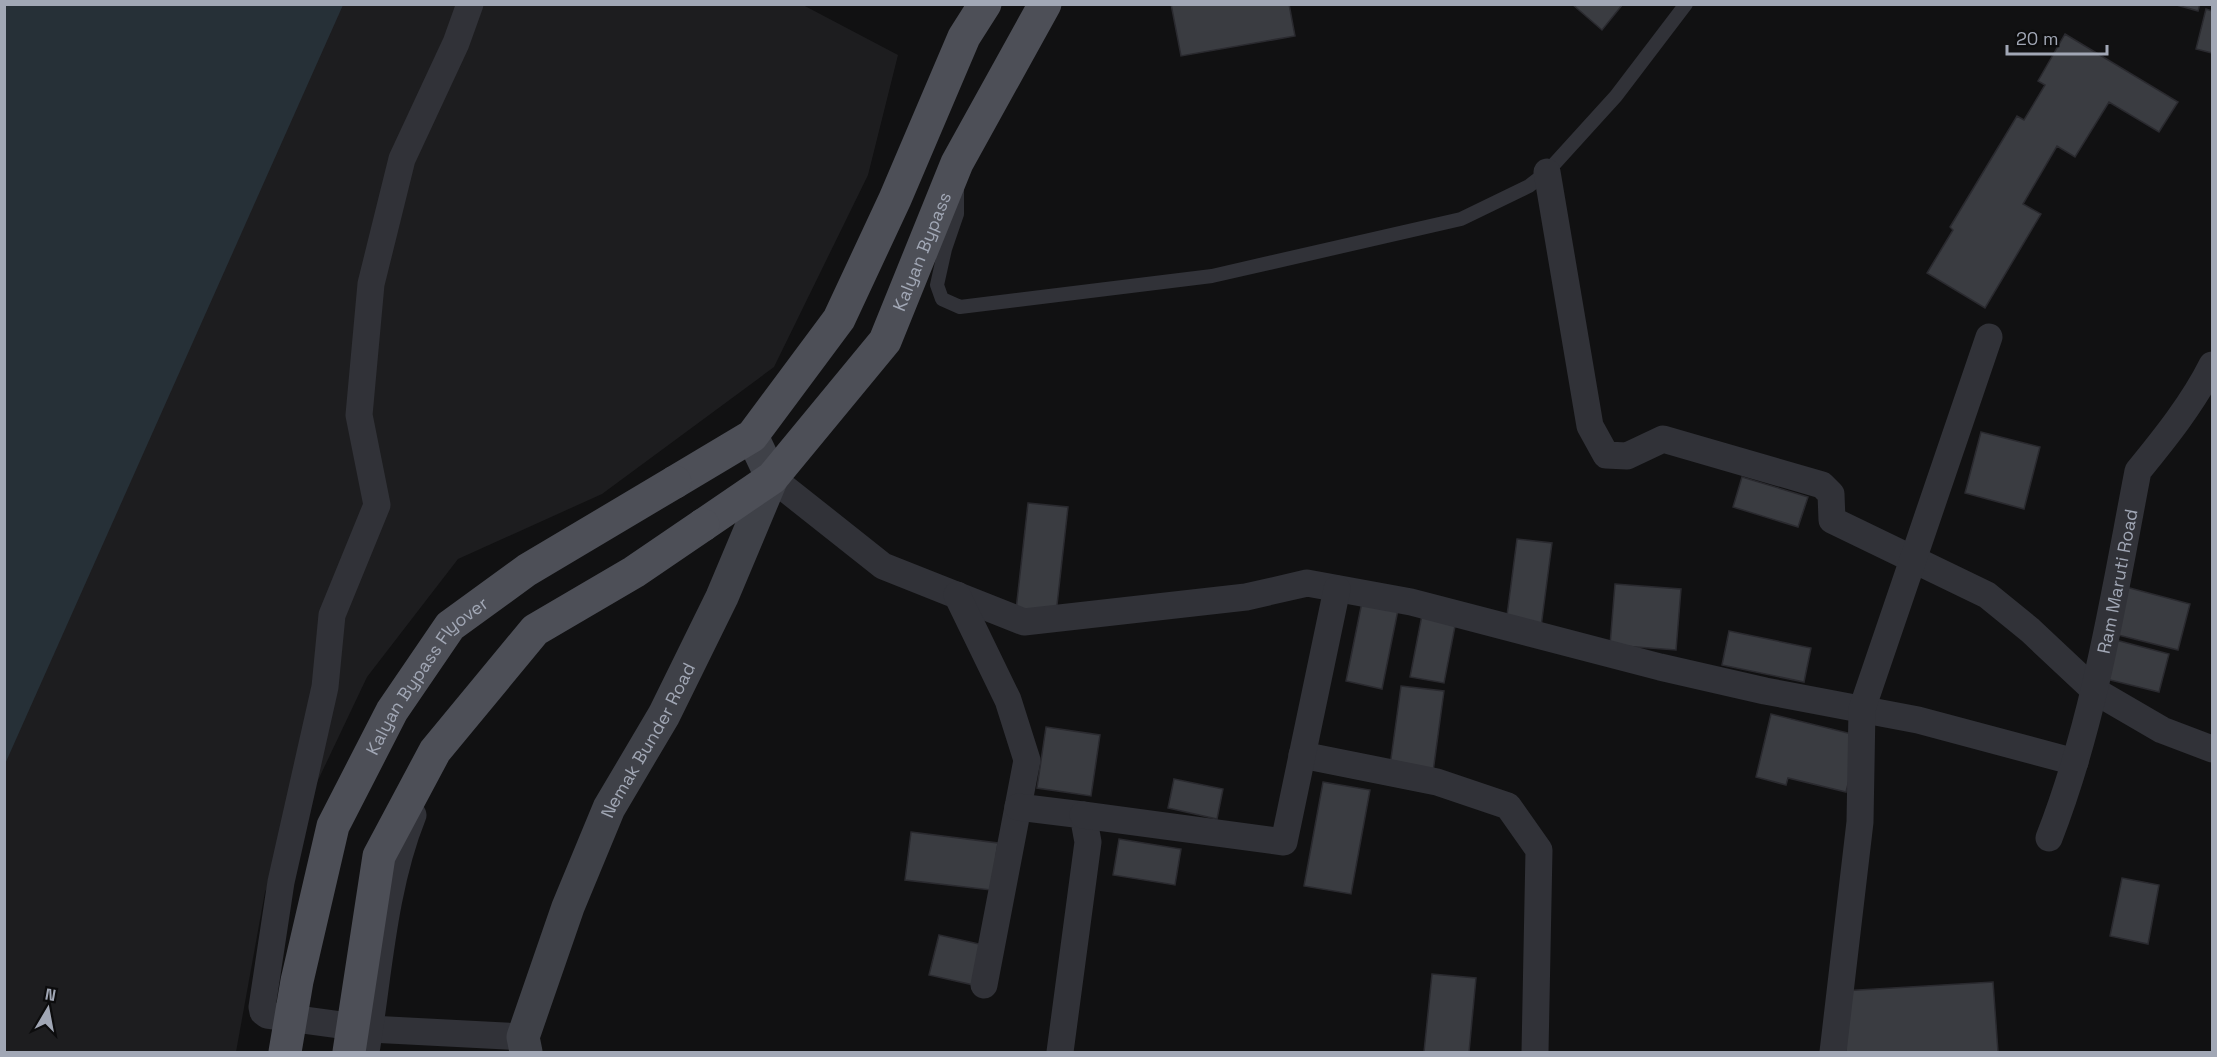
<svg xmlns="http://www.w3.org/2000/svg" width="2217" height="1057" viewBox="0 0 2217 1057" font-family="'Space Grotesk',sans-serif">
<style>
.built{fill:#1d1d1f}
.water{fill:#263037}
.building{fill:#3a3c41;stroke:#2a2a2f;stroke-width:1.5}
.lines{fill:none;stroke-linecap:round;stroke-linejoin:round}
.lane{stroke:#313238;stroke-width:14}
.street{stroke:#313238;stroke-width:27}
.secondary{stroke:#3f4148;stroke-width:33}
.primary{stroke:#4d4f57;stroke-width:33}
.primary-bridge{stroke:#4d4f57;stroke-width:33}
.labels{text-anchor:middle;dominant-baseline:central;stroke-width:4.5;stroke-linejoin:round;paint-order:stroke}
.street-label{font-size:18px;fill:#a1a7b5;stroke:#0c0c0d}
</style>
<rect width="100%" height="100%" fill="#111112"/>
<!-- built -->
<path class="built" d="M295 5H803L898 55 868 175 774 367 602 494 458 559 367 677 265 892 236 1052H5V673Z"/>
<!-- water -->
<path class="water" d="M5 4 343 5 5 764 4 5Z"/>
<!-- building -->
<path class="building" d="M1171 4H1289L1295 36 1181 56Z
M1572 4H1623L1602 30Z
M2173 4H2200L2198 11Z
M2206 9 2212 11V53L2196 49Z
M2065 34 2178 102 2159 132 2109 102 2075 157 2057 146 2023 204 2041 214 1985 308 1927 273 1953 230 1950 227 2017 116 2024 120 2045 85 2038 81Z
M1981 432 2040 447 2024 509 1965 493Z
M1742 477 1808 497 1798 527 1733 507Z
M1028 503 1068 507 1056 614 1016 610Z
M1517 539 1552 543 1541 627 1506 623Z
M1615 584 1681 589 1676 650 1610 645Z
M2126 587 2190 604 2178 650 2114 634Z
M1362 602 1398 610 1382 689 1346 681Z
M1422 615 1456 621 1444 683 1410 677Z
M1729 631 1811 648 1804 682 1722 665Z
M2112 639 2169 654 2159 692 2102 678Z
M1401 686 1444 691 1433 772 1390 766Z
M1771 714 1860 736 1846 792 1788 778 1786 785 1756 777Z
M1046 727 1100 735 1091 796 1037 788Z
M1174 779 1223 789 1217 819 1168 808Z
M1323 782 1370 790 1351 894 1304 886Z
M911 832 998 843 991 890 905 880Z
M1119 839 1181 849 1175 885 1113 875Z
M2122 878 2159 885 2148 944 2110 936Z
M939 935 988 946 978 986 929 975Z
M1432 974 1476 978 1469 1052H1424Z
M1993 982 1998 1052H1846L1842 991Z"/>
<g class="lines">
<!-- lane -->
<path class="lane" d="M957 190V214L945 249 937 285 942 299 960 307 1212 276 1461 219 1529 186 1547 172 1616 96 1686 4"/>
<!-- street -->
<g class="street">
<path d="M470 4 456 43 402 159 371 284 359 415 377 505 332 615 325 687 281 882 262 1007 263 1012 267 1015 370 1029 523 1037"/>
<path d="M1547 172 1590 426 1606 455 1627 456 1663 439 1822 485 1831 494 1832 520 1987 595 2030 630 2095 691 2162 730 2212 749"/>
<path d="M772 478 883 566 1024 622 1246 597 1307 583 1411 602 1660 667 1765 691 1918 720 2075 762"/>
<path d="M957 595 1008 700 1027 760 984 985"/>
<path d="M1302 755 1437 782 1508 806 1539 850 1535 1052"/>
<path d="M1018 807 1083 815 1088 842 1060 1052"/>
<path d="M1083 815 1284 842 1337 589"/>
<path id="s1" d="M2049 838C2095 720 2114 595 2138 471 2165 438 2193 403 2212 365"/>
<path d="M366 1052C379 973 383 890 413 815"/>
<path d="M1833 1052 1860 822 1862 709 1989 337"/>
</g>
<!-- secondary -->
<path class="secondary" id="s2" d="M526 1052 523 1037 568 907 609 808 664 715 722 597 772 478 752 436"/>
<!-- primary -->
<g class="primary">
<path d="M675 482 752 436 839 319 895 199 964 37 985 4"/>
<path id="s3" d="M703 525 772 478 885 341 957 163 1045 4"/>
</g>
<!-- primary-bridge -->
<g class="primary-bridge">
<path id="s4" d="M285 1052 297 981 333 826 392 711 450 626 527 570 675 482"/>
<path d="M349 1052 379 856 435 751 535 630 634 572 703 525"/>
</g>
</g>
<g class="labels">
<!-- street labels -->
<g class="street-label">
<text stroke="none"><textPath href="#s3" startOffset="358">Kalyan Bypass</textPath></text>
<text stroke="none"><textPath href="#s1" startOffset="266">Ram Maruti Road</textPath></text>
<text stroke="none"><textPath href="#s4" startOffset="410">Kalyan Bypass Flyover</textPath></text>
<text stroke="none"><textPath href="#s2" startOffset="338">Nemak Bunder Road</textPath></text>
</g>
</g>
<!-- border -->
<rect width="2217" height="1057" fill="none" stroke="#a1a7b5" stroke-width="12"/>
<!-- north arrow -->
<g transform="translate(48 1009) rotate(10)" stroke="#0c0c0d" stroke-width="4.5" paint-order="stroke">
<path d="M0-4.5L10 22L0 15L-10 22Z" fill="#a1a7b5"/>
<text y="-9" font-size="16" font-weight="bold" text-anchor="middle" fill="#a1a7b5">N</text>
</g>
<!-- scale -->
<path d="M2007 45v9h100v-9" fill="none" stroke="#a1a7b5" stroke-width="3"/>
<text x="2016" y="45" font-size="18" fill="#a1a7b5" stroke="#0c0c0d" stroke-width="4.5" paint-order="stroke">20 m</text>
</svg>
